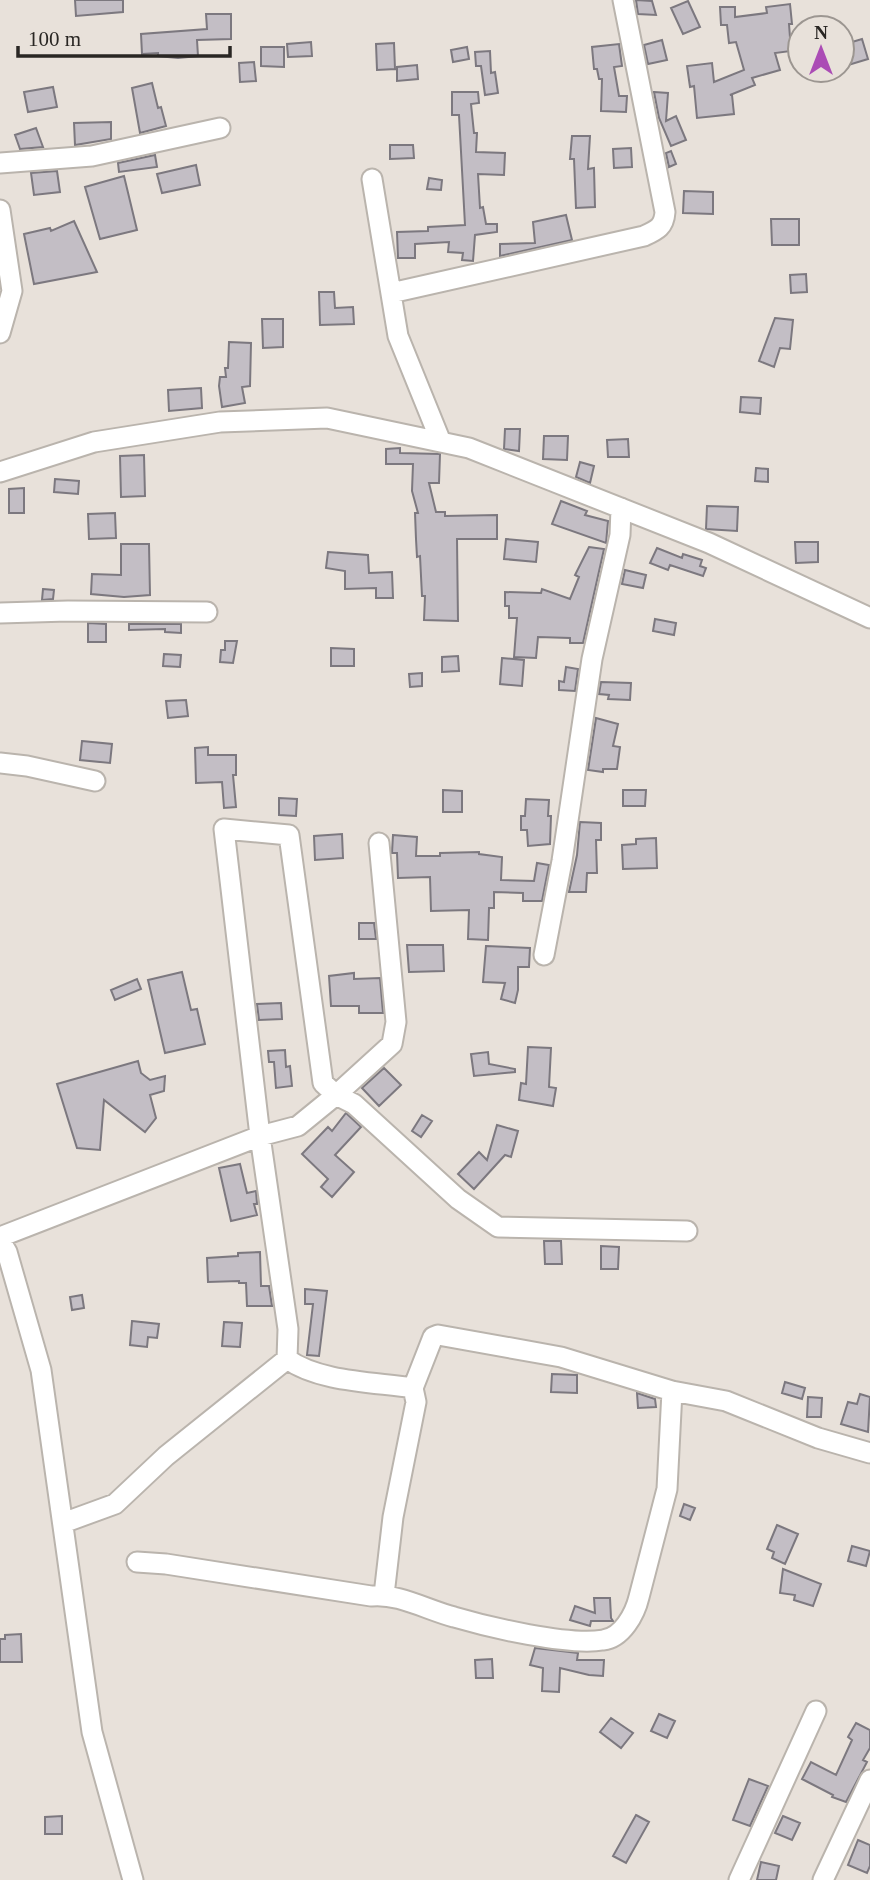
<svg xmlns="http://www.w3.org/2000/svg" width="870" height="1880" viewBox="0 0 870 1880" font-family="Georgia,serif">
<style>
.building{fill:#c3bec5;stroke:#7c787f;stroke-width:2}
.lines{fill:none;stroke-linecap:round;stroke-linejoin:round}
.minor-casing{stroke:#bab4ad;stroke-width:23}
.minor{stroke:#fff;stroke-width:19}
</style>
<rect width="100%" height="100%" fill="#e8e1da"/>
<!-- building -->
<path class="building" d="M75 0H123V12L76 16Z
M636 0 652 1 656 15 638 14Z
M688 1 700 27 683 34 671 8Z
M790 4 792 24H789L791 51 775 53 780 70 752 78 755 85 730 95H732L734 114 697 118 694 86 690 87 687 66 712 63 714 82 744 70 736 42 729 43 727 25H721L720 7H735V17L767 13 766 7Z
M206 14H231V39L197 40 198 56 178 58 158 56V53L142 54 141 34 207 29Z
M862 39 868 59 845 66 842 45Z
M662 40 667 60 648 64 644 45Z
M311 42 312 56 288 57 287 44Z
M394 43 395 69 377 70 376 44Z
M619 44 622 66 614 67 619 96H627L626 112 601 111 602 79H599L597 69H594L592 47Z
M261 47H284V67L261 66Z
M467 47 469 59 453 62 451 50Z
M490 51 491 73 495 72 498 93 485 95 481 66H476L475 52Z
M254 62 256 81 240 82 239 63Z
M417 65 418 79 397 81V67Z
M152 83 158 108 161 107 166 126 140 133 132 88Z
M53 87 57 107 28 112 24 92Z
M452 92H478L479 103 471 104 474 133H477L476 152 505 153 504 175 478 174 480 208 483 207 486 224H497V232L475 235 473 261 462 260 463 253 448 252 449 242 415 244V258H398L397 232 428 231V227L465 225 459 115H452Z
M654 92 668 93 666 121 676 116 686 140 671 146 659 118Z
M111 122V139L75 145 74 123Z
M36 128 43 147 20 149 15 135Z
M572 136H590L588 169 594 168 595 207 576 208 574 159H570Z
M390 145H413L414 158 390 159Z
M631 148 632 167 614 168 613 149Z
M671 151 676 164 669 167 666 153Z
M155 155 157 167 119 172 118 163Z
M196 165 200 185 162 193 157 174Z
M57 171 60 192 34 195 31 173Z
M124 176 137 230 100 239 85 187Z
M429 178 442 180 441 190 427 189Z
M684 191 713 192V214L683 213Z
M566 215 572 240 500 256V244L535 243 533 222Z
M771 219H799V245H772Z
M74 221 97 272 34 284 24 234 50 228 51 231Z
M806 274 807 292 791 293 790 275Z
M319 292H334L335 308 353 307 354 324 320 325Z
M775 318 793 320 790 349 780 348 774 367 759 361Z
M262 319H283V347L263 348Z
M229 342 251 343 250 386 242 387 245 403 222 407 219 386 220 377H226L225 368H228Z
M201 388 202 408 169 411 168 390Z
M741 397 761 398 760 414 740 412Z
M505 429H520L519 451 504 449Z
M544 436H568L567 460 543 459Z
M628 439 629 457H608L607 440Z
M400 448V453L440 454 439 483H429L436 512H445V516L497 515V539H457L458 621 424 620 425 596H422L420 556 417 557 416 539 415 513H418L412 491 413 464H386V449Z
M144 455 145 496 121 497 120 456Z
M580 462 594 466 590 483 576 477Z
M756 468 768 469V482L755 481Z
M55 479 79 481 78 494 54 492Z
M24 488V513H9V489Z
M561 501 587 511 585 515 608 521 606 543 552 524Z
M707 506 738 507 737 531 706 529Z
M115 513 116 538 89 539 88 514Z
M506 539 538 542 536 562 504 559Z
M795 542H818V562L796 563Z
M121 544H149L150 595 124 597 91 594 92 574 121 575Z
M589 547 604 549 583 643H570V638L538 637 536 658 514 657 517 618H509V606H505V592L541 593 542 589 570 599 579 577 575 575Z
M657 548 682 558 683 554 702 560 700 566 706 568 703 576 670 565 668 570 650 563Z
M328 552 368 555 369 573 392 572 393 598H376V588L345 589V571L326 568Z
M625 570 646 575 643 588 622 584Z
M43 589 54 590 53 599 42 600Z
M655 619 676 623 674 635 653 631Z
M88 623 106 624V642H88Z
M129 624H181V633L165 632V629L129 630Z
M225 641H237L233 663 220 662 221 650H225Z
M331 648 354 649V666H331Z
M164 654 181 655 180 667 163 666Z
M458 656 459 671 442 672V657Z
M502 658 524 660 522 686 500 684Z
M566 667 578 669 575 691 559 690V681L564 682Z
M422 673V686L410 687 409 674Z
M601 682 631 683 630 700 608 699 609 695 599 694Z
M186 700 188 716 168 718 166 701Z
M596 718 618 724 613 746 620 747 617 769H603V772L588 770Z
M82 741 112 744 110 763 80 760Z
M208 747V755H236V775H233L236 807 224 808 222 782 196 783 195 748Z
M443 790 462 791V812H443Z
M623 790H646L645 806H623Z
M279 798 297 799 296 816 279 815Z
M526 799 549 800 548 816H551L550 844 528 846 527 830H521V816H525Z
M580 822 601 823V840H596L597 873H587L586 892H569L577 855Z
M342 834 343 858 315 860 314 836Z
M393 835 417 837 416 856H440V853L479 852V854L502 857 501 880 534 881 537 863 549 865 542 901H523V893L494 892V908H489L488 940 468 939 469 910 431 911 430 877 398 878 397 853H392Z
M656 838 657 868 623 869 622 845 636 844V839Z
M359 923H374L376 939H359Z
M407 945H443L444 971 409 972Z
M486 946 530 948 529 967H518V990L515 1003 501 999 505 983 483 982Z
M182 972 191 1010 197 1009 205 1044 165 1053 148 980Z
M354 973V979L380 978 383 1013H359V1006H331L329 976Z
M137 979 141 989 115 1000 111 990Z
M281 1003 282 1019 259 1020 257 1004Z
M528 1047 551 1048 549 1087 556 1088 553 1106 519 1100 521 1083 526 1084Z
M285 1050 286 1067 290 1066 292 1086 276 1088 274 1062H269L268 1051Z
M488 1052 489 1064 515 1069V1072L474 1076 471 1054Z
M138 1061 141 1073 150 1080 165 1076 164 1091 150 1095 156 1118 145 1132 104 1100 100 1150 77 1148 57 1084Z
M384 1068 401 1085 379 1106 362 1088Z
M346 1113 361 1127 335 1155 354 1172 332 1197 321 1187 328 1179 302 1154 328 1127 332 1131Z
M422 1115 432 1121 421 1137 412 1131Z
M497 1125 518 1131 511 1157 505 1155 474 1189 458 1174 479 1152 487 1160Z
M240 1164 247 1193 256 1191 257 1204H254L257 1215 231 1221 219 1168Z
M544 1241H561L562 1264H545Z
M601 1246 619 1247 618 1269H601Z
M260 1252 261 1286H269L272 1306H247L246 1283H239V1281L208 1282 207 1258 238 1256V1253Z
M305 1289 327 1291 319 1356 307 1355 313 1304H305Z
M82 1295 84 1308 72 1310 70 1297Z
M132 1321 159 1324 157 1338 148 1337 147 1347 130 1345Z
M224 1322 242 1323 240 1347 222 1346Z
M552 1374 577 1375V1393L551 1392Z
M785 1382 805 1388 802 1399 782 1393Z
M637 1393 655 1399 656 1407 638 1408Z
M860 1394 870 1397 868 1432 841 1424 848 1402 857 1404Z
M808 1397 822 1398 821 1417H807Z
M684 1504 695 1508 690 1520 680 1516Z
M777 1525 798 1534 785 1564 772 1558 774 1552 767 1549Z
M852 1546 870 1551 866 1566 848 1561Z
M783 1569 821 1584 813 1606 794 1600 795 1595 780 1593Z
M594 1598H610L611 1618 613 1621H591L590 1626 570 1620 575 1606 595 1613Z
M21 1634 22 1662H0V1639H5V1635Z
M535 1648 578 1653 577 1660H604L603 1676 589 1675 560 1668 559 1692 542 1691 543 1668 530 1665Z
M492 1659 493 1678H476L475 1660Z
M659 1714 675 1721 667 1738 651 1731Z
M611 1718 633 1733 621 1748 600 1732Z
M856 1723 870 1730V1748L863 1760 867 1762 846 1802 832 1797 833 1795 802 1779 811 1762 836 1775 852 1740 848 1737Z
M749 1779 768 1786 750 1826 733 1820Z
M636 1815 649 1822 626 1863 613 1856Z
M62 1816V1834H45V1817Z
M783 1816 800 1823 792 1840 775 1833Z
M858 1840 870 1845V1866L867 1873 848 1865Z
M761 1862 779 1866 776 1880H757Z"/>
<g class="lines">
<defs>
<path id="minor" d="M0 163 92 156 220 128
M372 179 398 336 441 442
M0 210 12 291 0 333
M391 293 644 236C657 230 664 227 665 212L623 0
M0 472 94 442 220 422 327 418 469 448 709 543 870 618
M0 613 68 611 207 612
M0 763 27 766 95 781
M544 955 562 861 592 659 620 535 621 508
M0 1237 260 1136 298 1126 336 1095 392 1044 396 1022 379 843
M0 1240 7 1252 41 1370 92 1732 133 1880
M287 1359C319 1382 374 1382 413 1388L416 1402 393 1517 384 1595
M413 1388 433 1337 438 1335 561 1357 672 1391 726 1401 818 1438 870 1453
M63 1523 115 1504 166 1456 287 1359 288 1329 260 1136 224 829 289 835 323 1083 336 1095 354 1104 458 1199 498 1227 687 1231
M137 1562 166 1564 371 1596C398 1593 427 1610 454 1617 488 1627 568 1646 603 1640 622 1638 635 1614 639 1597L667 1489 672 1391
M739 1880 816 1711
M823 1880 870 1780"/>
</defs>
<!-- minor casing -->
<use href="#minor" class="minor-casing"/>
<!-- minor -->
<use href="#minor" class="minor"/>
</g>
<!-- north arrow -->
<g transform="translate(821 49)"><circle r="33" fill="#e8e1da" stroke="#9c9691" stroke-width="2"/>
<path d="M0-5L12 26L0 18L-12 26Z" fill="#ab4cb5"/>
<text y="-10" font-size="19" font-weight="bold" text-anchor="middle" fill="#292623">N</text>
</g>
<!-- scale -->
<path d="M18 46v10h212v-10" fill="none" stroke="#292623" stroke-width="3.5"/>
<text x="28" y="46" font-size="21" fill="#292623" stroke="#e8e1da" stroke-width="5" paint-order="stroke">100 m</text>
</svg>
